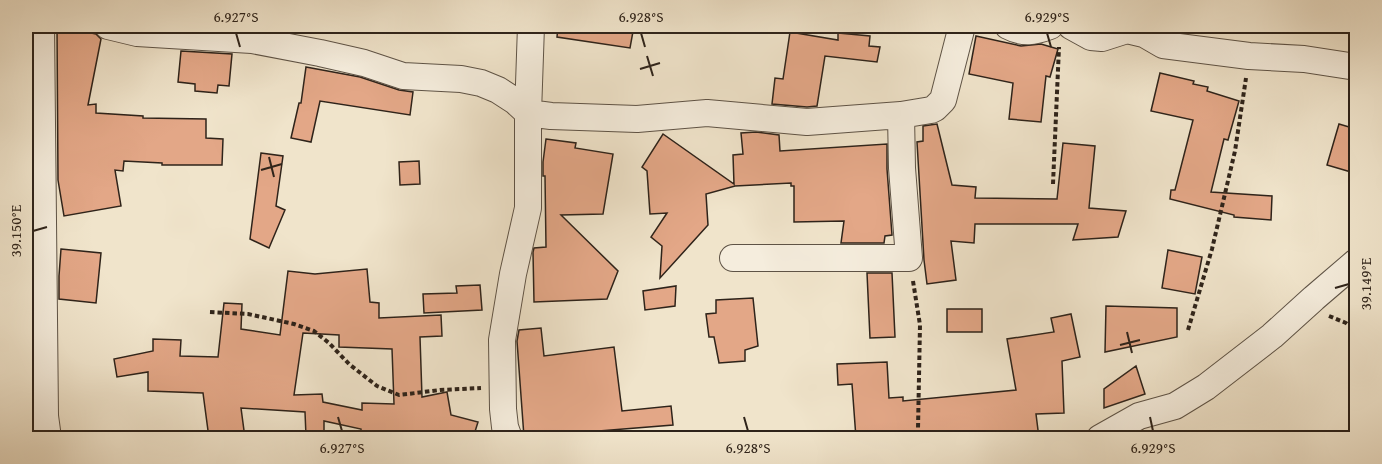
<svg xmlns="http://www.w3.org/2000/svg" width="1382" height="464" viewBox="0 0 1382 464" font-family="'Gentium Book Plus',serif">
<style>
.building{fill:#e3a787;stroke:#2e231a;stroke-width:1.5;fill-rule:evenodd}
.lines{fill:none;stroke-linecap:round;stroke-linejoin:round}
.street-casing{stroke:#5e5346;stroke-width:28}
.path{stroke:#2e231a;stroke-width:4;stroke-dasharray:4.5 3;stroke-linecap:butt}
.street{stroke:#f5eddd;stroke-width:26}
.ticks{fill:none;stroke:#2e231a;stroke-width:2}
.neatline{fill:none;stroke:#2e231a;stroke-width:2}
.ticks-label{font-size:15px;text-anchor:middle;fill:#2e231a}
</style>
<rect width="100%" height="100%" fill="#f0e4cb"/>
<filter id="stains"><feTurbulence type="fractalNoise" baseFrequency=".00333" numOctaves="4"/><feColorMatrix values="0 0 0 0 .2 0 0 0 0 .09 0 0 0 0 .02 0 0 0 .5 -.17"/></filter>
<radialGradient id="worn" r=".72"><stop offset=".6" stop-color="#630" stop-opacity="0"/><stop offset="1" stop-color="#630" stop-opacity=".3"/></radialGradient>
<!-- building -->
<path class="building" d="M57 26 96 34 101 39 88 105 96 104V113L143 116V118L206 119V138L223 139 222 165H162V163L124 161 123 171 115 170 121 206 64 216 58 180Z
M558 26H634L630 48 557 37Z
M790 32 838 40V33L870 36 869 46 880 47 877 62 825 56 817 106 807 107 772 104 775 78 783 79Z
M976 36 1021 46 1041 44 1058 49 1050 77 1046 76 1041 122 1009 119 1013 83 969 74Z
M181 51 232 54 229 86 218 85 217 93 195 91V84L178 82Z
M306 67 360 77 399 90 413 92 410 115 320 101 311 142 291 138 299 103H301Z
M1160 73 1194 81 1193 84 1208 87 1207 91 1239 101 1228 140 1224 139 1211 192 1272 196 1271 220 1234 217V215L1170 199 1171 190H1175L1193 120 1151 111Z
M937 124 952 185 976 187 975 198 1057 199 1063 143 1095 146 1089 208 1126 211 1118 237 1073 240 1078 224H975L974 243 951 241 956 280 927 284 924 260 917 142 923 141V126Z
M1339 124 1356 129V153L1351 172 1327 165Z
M756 132 779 135 780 151 887 144V169L892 235 885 236 884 243H841L844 221 794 222V186H791V183L735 186 706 194 708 225 660 278 662 246 651 237 667 213 650 214 647 171 642 167 663 134 734 184 733 155 743 154 741 133Z
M546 139 576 143 575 148 613 154 603 214 561 215 618 271 607 299 534 302 533 252 534 248 546 247 545 176H543V162Z
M261 153 283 156 276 206 285 210 269 248 250 239Z
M419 161 420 184 400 185 399 162Z
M61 249 101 253 96 303 59 299V276Z
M1168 250 1202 257 1195 294 1162 288Z
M367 269 370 302 379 303V318L441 315 442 336 420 337 422 397 447 392 451 415 478 422 473 438H404L405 436 361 434V429L324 421V435L306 436 305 412 241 408 245 438H209L203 393 148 391V372L117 377 114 359 153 351V339L181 340 180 356 218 357 224 303 242 304 241 329 280 335 288 271 315 274ZM303 333 339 335V347L392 349 394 404 362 403V410L323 402 322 394 294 395Z
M867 273H892L895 337 870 338Z
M480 285 482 310 424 313 423 294 457 293 456 286Z
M676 286 675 306 645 310 643 291Z
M753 298 758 346 745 350V361L719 363 714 337H709L706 314 716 313V300Z
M1106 306 1177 308V337L1105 352Z
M947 309H982V332H947Z
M1071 314 1080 357 1062 361 1064 413 1036 414 1039 438H856L852 384 838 385 837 364 887 362 889 398 903 397V401L1016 390 1007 339 1054 332 1051 318Z
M541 328 544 356 614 347 622 411 671 406 673 425 524 437 517 341 519 330Z
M1136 366 1145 394 1104 408V389Z"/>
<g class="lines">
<defs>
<path id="street" d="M41 26 45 416 48 438
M108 26 137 33 252 40 320 53 364 63 403 76 461 79 481 83 498 90 515 101 528 113 551 116 637 119 707 113 807 122 901 115 931 110 935 108 943 100 962 26
M1008 26C1023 34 1034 32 1050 26
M1071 26 1091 37 1102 38 1127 30 1144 34 1163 45 1249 56 1304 59 1356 67
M733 258H909L902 168 901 115
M509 438 505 427 503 409 502 340 513 274 528 208V113L531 26
M1100 438 1139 416 1175 406 1206 387 1272 336 1314 298 1356 262"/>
</defs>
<!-- street casing -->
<use href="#street" class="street-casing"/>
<!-- path -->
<path class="path" d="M1053 184 1059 47
M913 281 920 325 918 429 919 438
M210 312 248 314 294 324 314 331 329 343 349 364 377 386 399 395 440 390 481 388
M1329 316 1346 323 1356 331
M1188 330 1212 249 1235 151 1246 78"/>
<!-- street -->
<use href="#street" class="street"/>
</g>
<!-- ticks -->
<path class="ticks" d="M236 33 240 47M641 33 645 47M1047 33 1051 47M647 56 653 76M640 69 660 63M269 157 274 177M261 170 282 164M33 231 47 227M1335 288 1349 284M1127 332 1132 353M1120 345 1140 340M338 417 342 431M744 417 748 431M1150 417 1153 431"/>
<!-- margin -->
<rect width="1382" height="464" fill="none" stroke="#f0e4cb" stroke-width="66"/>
<rect x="33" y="33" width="1316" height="398" class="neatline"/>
<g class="ticks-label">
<text x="236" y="22">6.927°S</text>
<text x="641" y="22">6.928°S</text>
<text x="1047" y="22">6.929°S</text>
<text transform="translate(16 231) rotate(-90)" y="5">39.150°E</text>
<text transform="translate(1366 284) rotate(-90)" y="5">39.149°E</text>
<text x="342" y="453">6.927°S</text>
<text x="748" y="453">6.928°S</text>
<text x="1153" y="453">6.929°S</text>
</g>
<rect width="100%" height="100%" filter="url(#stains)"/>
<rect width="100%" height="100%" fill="url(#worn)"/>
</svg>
